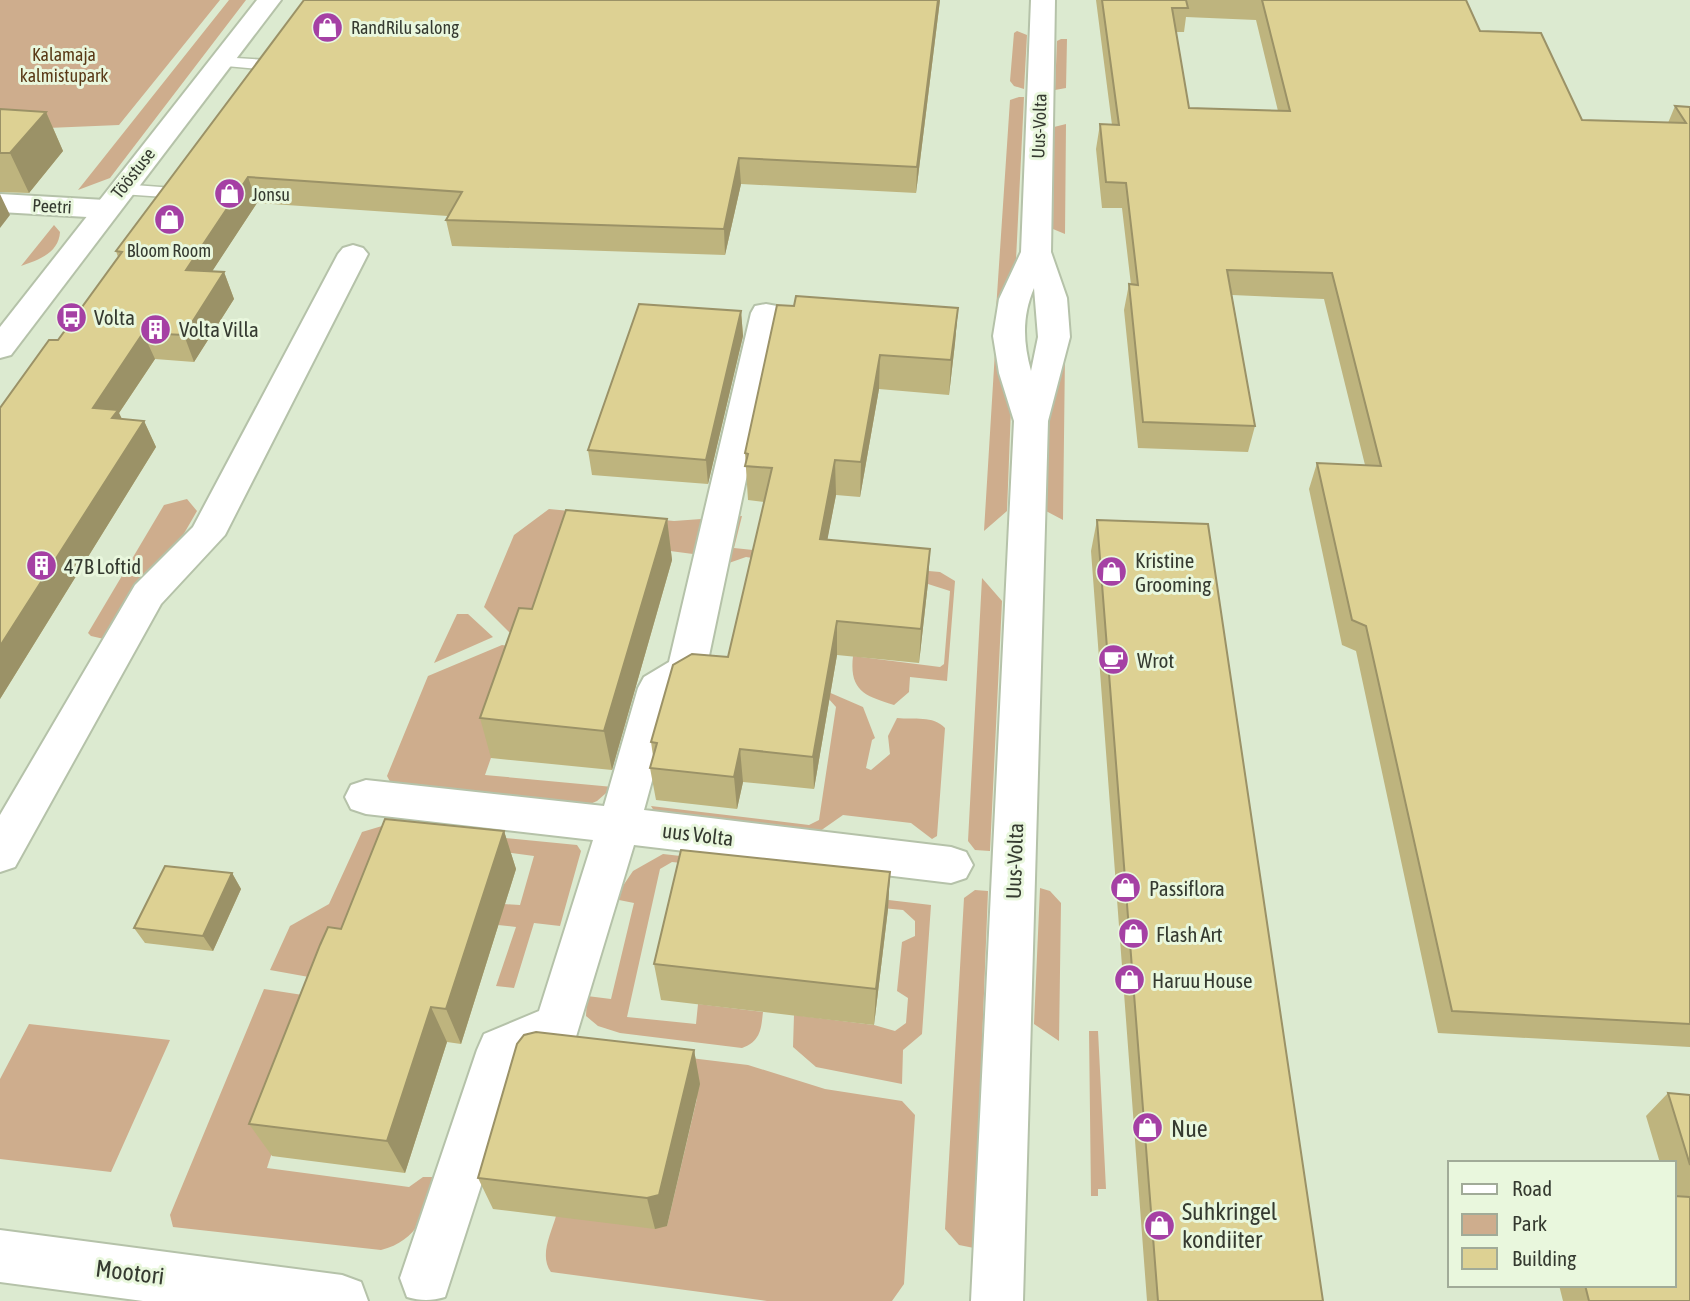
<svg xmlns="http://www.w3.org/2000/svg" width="1690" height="1301" viewBox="0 0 1690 1301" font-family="'Asap Condensed',sans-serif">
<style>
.green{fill:#cead8d}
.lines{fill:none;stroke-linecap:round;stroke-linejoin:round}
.lane-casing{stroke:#b5c2a9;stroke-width:3}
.street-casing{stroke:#b5c2a9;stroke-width:4}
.secondary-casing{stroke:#b5c2a9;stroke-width:4}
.lane{fill:#fff;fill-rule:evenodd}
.street{fill:#fff;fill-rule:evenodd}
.secondary{fill:#fff;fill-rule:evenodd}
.wall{fill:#beb47e;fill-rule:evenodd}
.shaded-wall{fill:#9b9267}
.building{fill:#ddd193;stroke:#9b9267;stroke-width:2}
.labels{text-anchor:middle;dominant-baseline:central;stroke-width:6;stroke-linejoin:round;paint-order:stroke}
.far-poi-label{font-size:18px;fill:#353a30;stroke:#e9f7dd;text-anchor:start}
.far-park-label{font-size:18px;fill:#593916;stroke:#e9f7dd}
.far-street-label{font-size:18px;fill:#353a30;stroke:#e9f7dd}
.poi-label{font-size:21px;fill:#353a30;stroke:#e9f7dd;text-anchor:start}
.street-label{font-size:21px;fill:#353a30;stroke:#e9f7dd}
.near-poi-label{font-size:24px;fill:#353a30;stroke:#e9f7dd;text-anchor:start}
.near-street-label{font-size:24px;fill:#353a30;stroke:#e9f7dd}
</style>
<rect width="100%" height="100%" fill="#dcead0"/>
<!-- green -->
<path class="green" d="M0 0H220L119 125 0 130Z
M229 0H246L110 178 78 190Z
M1017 31 1027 35 1024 89 1014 86 1010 81 1014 33Z
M1061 39H1067L1066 88 1055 90 1057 41Z
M1019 97H1024L1016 260 996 310 1010 100Z
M1066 124 1065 234 1053 229 1054 127Z
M54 225 60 232C59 253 38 260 21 266Z
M996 335 1011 408 1007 511 984 531Z
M1065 354 1063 520 1046 511 1048 410Z
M187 499 197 511 182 537 137 586 104 639 91 636 88 633 164 505Z
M549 509 674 521 742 516 734 548 753 550 760 556 940 572 955 581 947 681 910 677 909 692 894 705C865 696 849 691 853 656L940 667 944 664 950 591 928 584 746 557 726 564 735 524 701 521 693 554 655 549 533 634 509 632 484 607 514 535Z
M982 578 1002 601 990 851 975 850 968 841Z
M457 614H468L493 637 434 663Z
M502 645 529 649 485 775 613 787 597 801 581 808 395 791 387 776 428 676Z
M819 688 863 707 875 738 872 740 866 768 871 770 890 754 888 736 897 718C914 720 933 715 945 728L937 836 932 839 911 823 843 815 813 836 657 816 651 806 809 825 819 820 836 707Z
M382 826 577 845 581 851 560 926 534 923 514 988 496 986 516 927 498 925 504 904 520 905 534 856 466 847 320 979 270 970 290 926 329 904 362 832Z
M663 854 813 871 812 891 931 905 922 1034 903 1050 902 1084 816 1067 793 1047 794 1015 874 1025 895 1031 906 1023 908 998 897 991 902 942 915 936V921L903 910 829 903 739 869 672 862 660 869 627 1017 696 1024 698 1004 763 1012C761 1029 761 1041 742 1048L620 1033 598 1026 586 1016 587 996 611 999 634 903 614 899 633 871Z
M1040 888 1050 891 1061 903 1059 1041 1034 1024Z
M975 890 988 891 974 1248 959 1245 945 1229 964 898Z
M264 989 322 998 267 1168 409 1187 423 1177H436C428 1211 418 1241 381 1250L173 1227 170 1215Z
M29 1024 170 1040 111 1172 0 1159V1079Z
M1089 1031H1098L1106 1189H1098V1196H1091Z
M559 1042 748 1065 825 1089 902 1101 915 1115 904 1284 892 1301H767L551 1272C539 1256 551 1234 556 1216L667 1226 697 1098 695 1088Z"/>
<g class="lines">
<defs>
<path id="lane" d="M220 57 268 60 276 65 263 83 258 85 250 80 258 69 215 65 212 62Z
M186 178 194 183 185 197 179 198 121 194 113 189 121 184 174 188 180 179Z"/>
<path id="street" d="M1031 0H1055L1051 252 1067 298 1070 337 1048 421 1023 1301H971L1014 421 999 373 993 336 999 299 1021 252ZM1034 288 1038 337 1031 371C1023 342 1022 316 1034 288Z
M0 194 105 200 115 203 119 209 115 215 105 218 0 212Z
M353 245 363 248 368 254 225 535 161 604 15 867 0 872V815L135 585 193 527 338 254 343 248Z
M766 304 777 306 781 313 706 670 701 681 675 697 644 810 951 847 966 852 973 865 966 878 951 883 634 845 575 1040 520 1065 445 1297C431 1301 421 1301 407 1297L400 1278 477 1050 484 1034 539 1011 593 840 366 814 351 809 345 797 351 785 366 780 604 806 638 688 644 677 669 662 751 313 755 306Z
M0 1230 342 1275 361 1282 368 1301H143L0 1282Z"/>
<path id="secondary" d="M257 0H281L11 355 0 358V327Z"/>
</defs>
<!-- lane casing -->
<use href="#lane" class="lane-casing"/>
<!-- street casing -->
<use href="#street" class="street-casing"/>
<!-- secondary casing -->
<use href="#secondary" class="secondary-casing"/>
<!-- lane -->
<use href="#lane" class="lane"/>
<!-- street -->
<use href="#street" class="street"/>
<!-- secondary -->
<use href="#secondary" class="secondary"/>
</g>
<!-- wall -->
<path class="wall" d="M304 0H940L916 193 741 184 725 255 452 246 446 220 448 216 257 203 212 271 224 272 234 299 194 362 155 359 119 413 122 419 144 421 156 447 0 699 58 340 118 257 116 251Z
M1096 0H1466L1480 31 1582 120 1668 123 1675 106 1690 107V1047L1438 1033 1356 651 1342 645 1309 489 1317 463 1365 465 1324 299 1232 295 1255 426 1248 452 1138 448 1124 310 1129 284 1131 285 1122 208H1102L1096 149 1100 124 1112 125ZM1186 17 1256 20 1278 111 1189 108 1176 32H1184Z
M0 109 46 112 63 151 29 193 0 192Z
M794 306 958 308 955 343 949 395 879 389 860 497 836 495 827 540 928 583 919 663 837 655 814 789 743 782 737 809 656 800 650 768 653 756 651 742 728 657 764 502 748 500 745 453Z
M741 311 743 336 708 484 592 475 588 450Z
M667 519 672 560 612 770 491 758 480 718 532 609Z
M1097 520 1323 1301H1147L1091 551Z
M504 831 516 869 461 1044 447 1042 405 1173 272 1156 249 1124 341 929Z
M890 872 888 909 874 1025 661 1000 654 964Z
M232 873 241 889 213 951 145 943 134 928Z
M694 1050 700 1084 667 1226 655 1229 493 1209 478 1178Z
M1668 1093 1690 1095V1301H1563L1559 1285H1674V1163H1660L1646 1116Z"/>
<!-- shaded-wall -->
<path class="shaded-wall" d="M938 0H940L916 193 917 167Z
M46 112 63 151 29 193 10 153Z
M739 158 741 184 725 255 724 229Z
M248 177 257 203 196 296 186 270Z
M0 194 10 215 0 228Z
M224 272 234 299 194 362 184 335Z
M958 308 955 343 949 395 951 360Z
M741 311 743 336 708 484 706 460Z
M143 333 155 359 119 413 130 436 93 408Z
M880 355 879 389 860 497 861 462Z
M144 421 156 447 0 699V646Z
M835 460 836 495 821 573 820 539Z
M667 519 672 560 612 770 604 731Z
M930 549 928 583 919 663 921 629Z
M837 621V655L814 789 813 757Z
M740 749 743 782 737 809 734 777Z
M504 831 516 869 461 1044 446 1009Z
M890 872 888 909 874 1025 876 989Z
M232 873 241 889 213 951 203 936Z
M431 1007 447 1042 405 1173 387 1141Z
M694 1050 700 1084 667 1226 655 1229 647 1198Z"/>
<!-- building -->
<path class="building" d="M304 0H938L917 167 739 158 724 229 446 220 462 192 248 177 186 270 224 272 184 335 143 333 93 408 118 410 112 418 144 421 0 646V408L49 340H58L122 252 116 251Z
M1102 0H1186L1188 8H1172L1189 108 1290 111 1262 0H1466L1480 31 1541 33 1582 120 1686 123 1675 106 1690 107V1024L1452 1011 1366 626 1352 620 1317 463 1381 466 1332 273 1227 270 1255 426 1143 422 1129 284 1138 285 1126 183 1106 182 1100 124 1119 125Z
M0 109 46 112 10 153H0Z
M796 296 958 308 951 360 880 355 861 462 835 460 820 539 930 549 921 629 837 621 813 757 740 749 734 777 650 768 657 743 651 742 673 665 692 654 728 657 772 468 745 466 748 454 745 453 777 305 794 306Z
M639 304 741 311 706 460 588 450Z
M566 510 667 519 604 731 480 718 519 608 532 609Z
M1097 520 1208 524 1323 1301H1158Z
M385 819 504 831 446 1009 431 1007 387 1141 249 1124 320 945 328 927 341 929Z
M681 850 890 872 876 989 654 964Z
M165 866 232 873 203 936 134 928Z
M536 1032 694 1050 659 1195 647 1198 478 1178 517 1044 524 1035Z
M1668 1093 1690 1095V1165Z
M1674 1196 1690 1197V1301H1589L1585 1285H1674Z"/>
<!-- icons -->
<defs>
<symbol id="shop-disc" viewBox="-11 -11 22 22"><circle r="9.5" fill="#a540a4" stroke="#e9f7dd"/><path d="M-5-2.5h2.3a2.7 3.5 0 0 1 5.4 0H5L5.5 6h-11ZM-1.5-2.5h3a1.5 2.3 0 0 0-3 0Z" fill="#fff"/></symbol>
<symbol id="bus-disc" viewBox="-11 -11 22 22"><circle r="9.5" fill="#a540a4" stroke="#e9f7dd"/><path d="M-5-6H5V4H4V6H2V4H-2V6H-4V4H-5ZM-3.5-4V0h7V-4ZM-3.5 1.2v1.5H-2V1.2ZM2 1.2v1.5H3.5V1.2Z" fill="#fff"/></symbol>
<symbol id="building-disc" viewBox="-11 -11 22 22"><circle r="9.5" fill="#a540a4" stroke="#e9f7dd"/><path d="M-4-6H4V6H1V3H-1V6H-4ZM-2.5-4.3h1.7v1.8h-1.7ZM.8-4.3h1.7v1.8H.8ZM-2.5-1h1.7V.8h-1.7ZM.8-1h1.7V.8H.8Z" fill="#fff"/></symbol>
<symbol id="cafe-disc" viewBox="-11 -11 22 22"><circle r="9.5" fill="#a540a4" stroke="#e9f7dd"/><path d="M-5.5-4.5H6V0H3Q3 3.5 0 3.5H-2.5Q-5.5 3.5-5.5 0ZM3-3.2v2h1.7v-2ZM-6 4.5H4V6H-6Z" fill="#fff"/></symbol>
</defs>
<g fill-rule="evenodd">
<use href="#shop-disc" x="310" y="10" width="35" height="35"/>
<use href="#shop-disc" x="212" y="176" width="35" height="35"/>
<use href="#shop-disc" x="152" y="202" width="35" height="35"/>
<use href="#bus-disc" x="54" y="300" width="35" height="35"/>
<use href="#building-disc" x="138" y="312" width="35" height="35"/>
<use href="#building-disc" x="24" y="548" width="35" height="35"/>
<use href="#shop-disc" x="1094" y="554" width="35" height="35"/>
<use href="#cafe-disc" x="1096" y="642" width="35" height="35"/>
<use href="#shop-disc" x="1108" y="870" width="35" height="35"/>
<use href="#shop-disc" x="1116" y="916" width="35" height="35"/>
<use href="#shop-disc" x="1112" y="962" width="35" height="35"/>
<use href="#shop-disc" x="1130" y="1110" width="35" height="35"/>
<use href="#shop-disc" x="1142" y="1208" width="35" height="35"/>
</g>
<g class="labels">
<!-- far-poi labels -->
<g class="far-poi-label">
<text x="351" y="27">RandRilu salong</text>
<text x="252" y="194">Jonsu</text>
<text x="169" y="250" text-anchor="middle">Bloom Room</text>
</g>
<!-- far-park labels -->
<g class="far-park-label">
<text x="64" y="54">Kalamaja<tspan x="64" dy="21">kalmistupark</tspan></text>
</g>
<!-- far-street labels -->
<g class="far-street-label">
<text transform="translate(1039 126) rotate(-88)">Uus-Volta</text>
<text transform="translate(133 173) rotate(-52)">Tööstuse</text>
<text transform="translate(52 206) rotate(3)">Peetri</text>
</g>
<!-- poi labels -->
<g class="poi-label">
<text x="94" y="317">Volta</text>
<text x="179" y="329">Volta Villa</text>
<text x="1135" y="560">Kristine<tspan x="1135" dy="24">Grooming</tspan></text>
<text x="64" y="566">47B Loftid</text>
<text x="1137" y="660">Wrot</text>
<text x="1149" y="888">Passiflora</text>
<text x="1156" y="934">Flash Art</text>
<text x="1152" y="980">Haruu House</text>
</g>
<!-- street labels -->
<g class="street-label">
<text transform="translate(698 834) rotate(7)">uus Volta</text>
<text transform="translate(1014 861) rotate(-88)">Uus-Volta</text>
</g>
<!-- near-poi labels -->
<g class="near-poi-label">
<text x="1171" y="1128">Nue</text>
<text x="1182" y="1211">Suhkringel<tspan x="1182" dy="28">kondiiter</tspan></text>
</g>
<!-- near-street labels -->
<g class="near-street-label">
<text transform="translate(130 1272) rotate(7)">Mootori</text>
</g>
</g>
<!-- legend -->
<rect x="1448" y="1161" width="228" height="126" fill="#e9f7dd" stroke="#a1ab98" stroke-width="2"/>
<rect x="1462" y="1184" width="35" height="10" fill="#ffffff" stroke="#a1ab98" stroke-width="2"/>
<text x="1512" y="1196" font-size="21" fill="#353a30">Road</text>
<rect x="1462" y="1214" width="35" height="21" fill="#cead8d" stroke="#a1ab98" stroke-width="2"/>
<text x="1512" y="1231" font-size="21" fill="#353a30">Park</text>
<rect x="1462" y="1248" width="35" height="21" fill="#ddd193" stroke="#a1ab98" stroke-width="2"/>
<text x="1512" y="1266" font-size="21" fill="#353a30">Building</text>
</svg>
